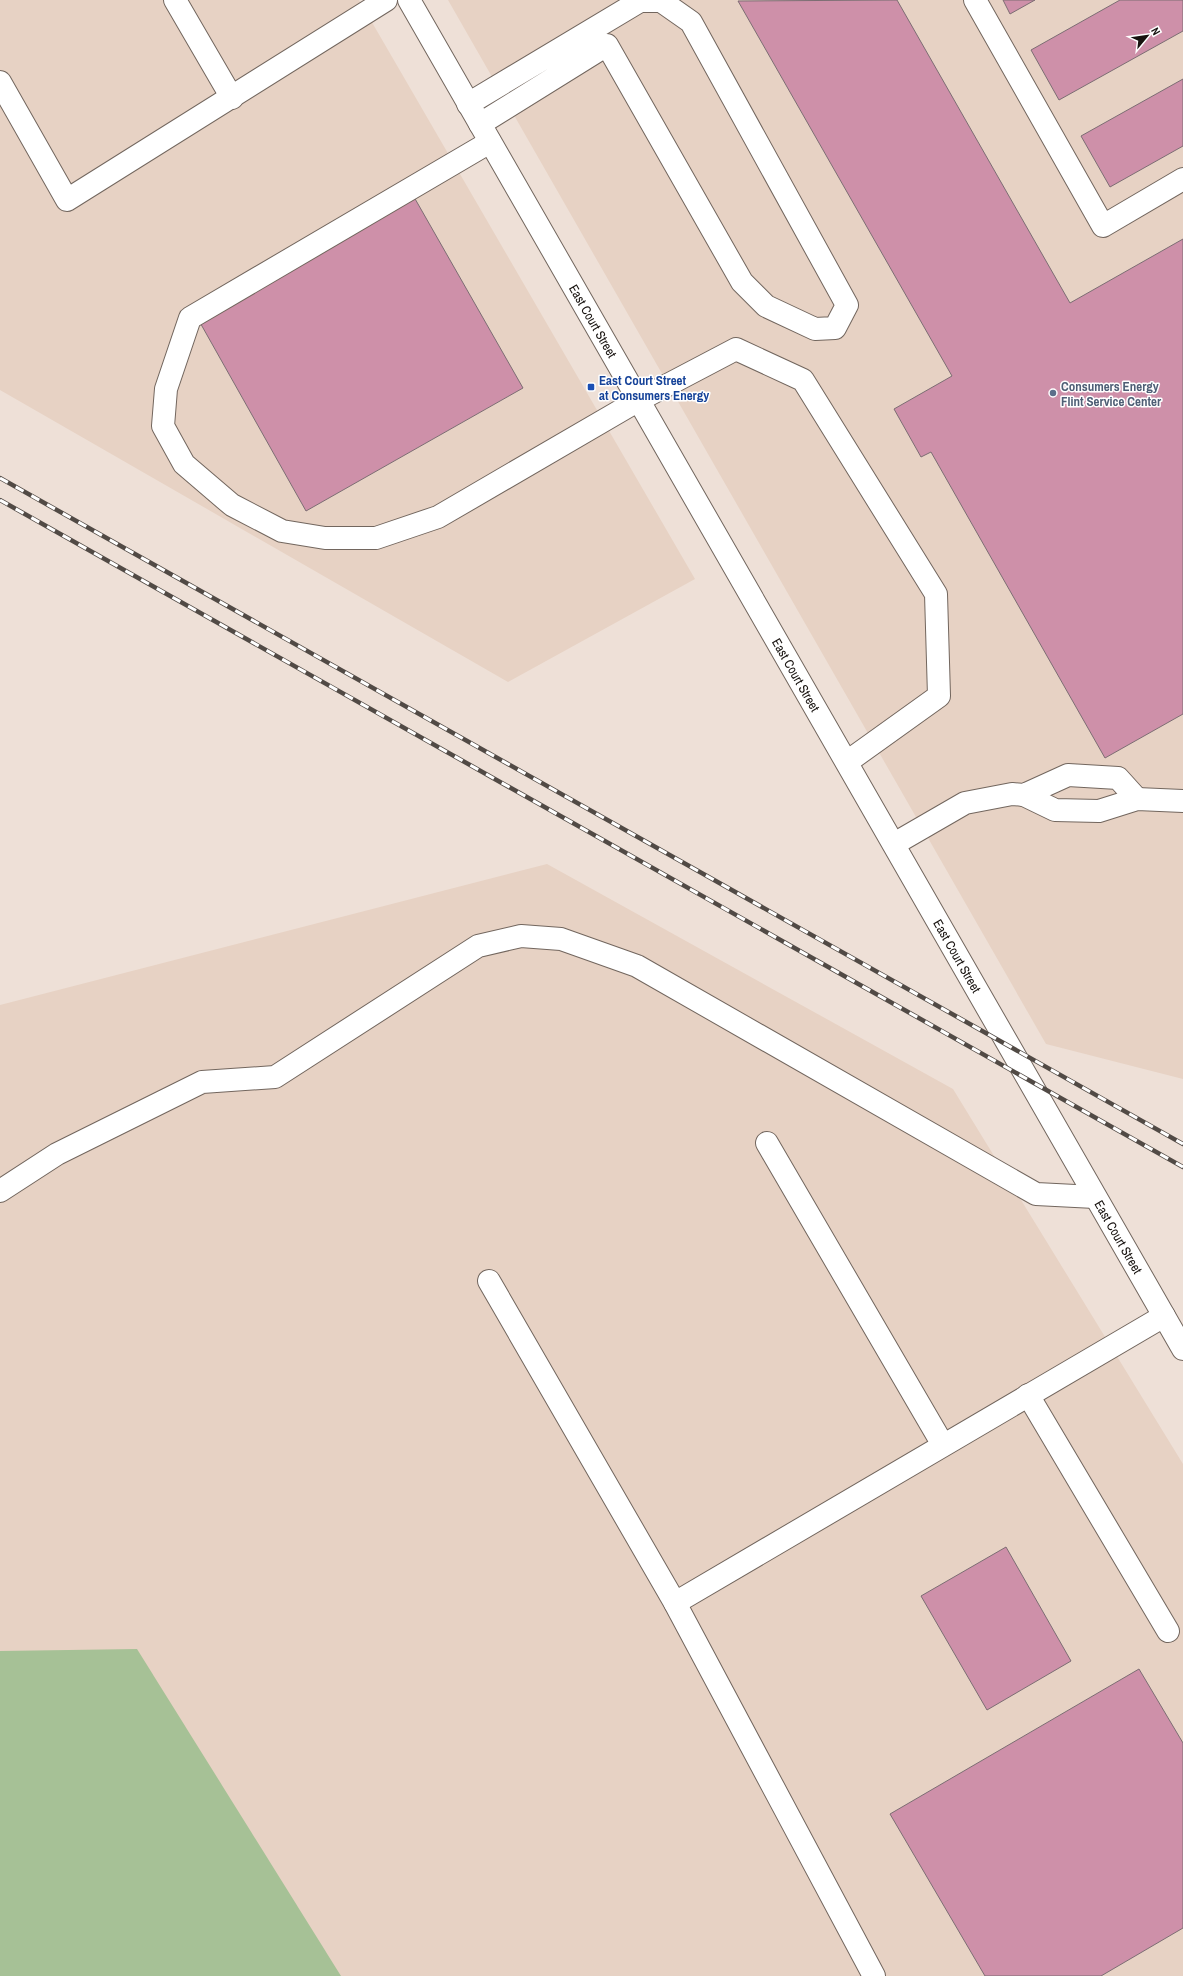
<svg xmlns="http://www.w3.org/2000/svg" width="1183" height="1976" viewBox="0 0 1183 1976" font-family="'Archivo Narrow',sans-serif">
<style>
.built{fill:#e7d2c4}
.green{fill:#a6c196}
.building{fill:#ce90a9;stroke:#7c6d73}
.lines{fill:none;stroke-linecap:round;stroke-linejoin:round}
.minor-casing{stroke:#72665e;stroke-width:24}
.minor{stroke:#fff;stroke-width:22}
.rail-casing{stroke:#514a45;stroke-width:4.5}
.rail{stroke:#fff;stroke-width:3;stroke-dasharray:9;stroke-linecap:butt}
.transit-dot{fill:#1a4fb4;stroke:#fff;stroke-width:1.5}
.service-dot{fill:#5c6f8a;stroke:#fff;stroke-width:1.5}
.labels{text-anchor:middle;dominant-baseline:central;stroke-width:3;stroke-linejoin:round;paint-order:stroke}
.street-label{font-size:13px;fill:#17120f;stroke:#fff}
.transit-label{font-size:13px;font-weight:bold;fill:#164399;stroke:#fff;text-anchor:start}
.service-label{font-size:13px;font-weight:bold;fill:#4e5e75;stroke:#fff;text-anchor:start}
</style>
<rect width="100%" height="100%" fill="#eee0d7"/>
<!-- built -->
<path class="built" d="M0 0H359L695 579 508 682 0 390Z
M448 0H1183V1079L1046 1044Z
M547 864 953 1089 1183 1464V1976H0V1005Z"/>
<!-- green -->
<path class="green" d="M137 1649 341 1976H0V1651Z"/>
<!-- building -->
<path class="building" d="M897 0 1070 303 1183 239V714L1105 758 931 452 921 457 894 409 952 376 738 1Z
M1003 0H1035L1010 14Z
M1120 0H1183V31L1059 100 1031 50Z
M1183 79V146L1110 187 1081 136Z
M414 197 523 388 306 511 198 319Z
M1006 1547 1071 1661 987 1710 921 1596Z
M1139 1669 1183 1743V1928L1101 1976H985L890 1814Z"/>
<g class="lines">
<defs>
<g id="minor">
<path d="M175 0 232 98"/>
<path id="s1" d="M409 0 1183 1349"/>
<path d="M975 0 1103 226 1183 179"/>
<path d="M0 82 67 200 386 0"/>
<path d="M468 104 640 1H661L691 22 847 305 835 328 815 329 766 306 742 282 607 45 480 124"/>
<path d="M490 142 190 318 166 389 163 426 184 464 232 505 282 531 325 538H376L438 517 639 400 736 349 803 380 936 594 939 696 847 762"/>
<path d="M1024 795 1055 810 1099 811 1137 799 1183 801"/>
<path d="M894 844 965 803 1012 794 1024 795 1068 775 1118 778 1137 799"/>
<path d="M767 1143 943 1445"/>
<path d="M0 1191 57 1154 202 1082 275 1077 478 946 521 936 561 939 637 966 1036 1194 1095 1197"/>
<path d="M489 1281 675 1603 874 1976"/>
<path d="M1028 1395 1168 1631"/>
<path d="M675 1603 1164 1316"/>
</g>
</defs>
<!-- minor casing -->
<use href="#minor" class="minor-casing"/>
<!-- minor -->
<use href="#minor" class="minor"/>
<defs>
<path id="rail" d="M0 478 1183 1144
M0 500 1183 1167"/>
</defs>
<!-- rail casing -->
<use href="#rail" class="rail-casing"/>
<!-- rail -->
<use href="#rail" class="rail"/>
</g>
<!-- markers -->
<rect class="transit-dot" x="587" y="383" width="8" height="8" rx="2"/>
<circle class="service-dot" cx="1053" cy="393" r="4"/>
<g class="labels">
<!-- street labels -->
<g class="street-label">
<text stroke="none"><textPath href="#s1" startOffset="370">East Court Street</textPath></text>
<text stroke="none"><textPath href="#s1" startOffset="778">East Court Street</textPath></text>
<text stroke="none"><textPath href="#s1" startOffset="1102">East Court Street</textPath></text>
<text stroke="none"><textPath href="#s1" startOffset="1426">East Court Street</textPath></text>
</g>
<!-- transit labels -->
<g class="transit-label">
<text x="599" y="380">East Court Street<tspan x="599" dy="15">at Consumers Energy</tspan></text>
</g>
<!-- service labels -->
<g class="service-label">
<text x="1061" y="386">Consumers Energy<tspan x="1061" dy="15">Flint Service Center</tspan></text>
</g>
</g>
<!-- north arrow -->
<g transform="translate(1147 36) rotate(61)" stroke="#ffffff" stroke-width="3" paint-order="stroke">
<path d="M0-3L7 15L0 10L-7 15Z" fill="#17120f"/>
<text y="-6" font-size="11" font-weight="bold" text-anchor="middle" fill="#17120f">N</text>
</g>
</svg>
